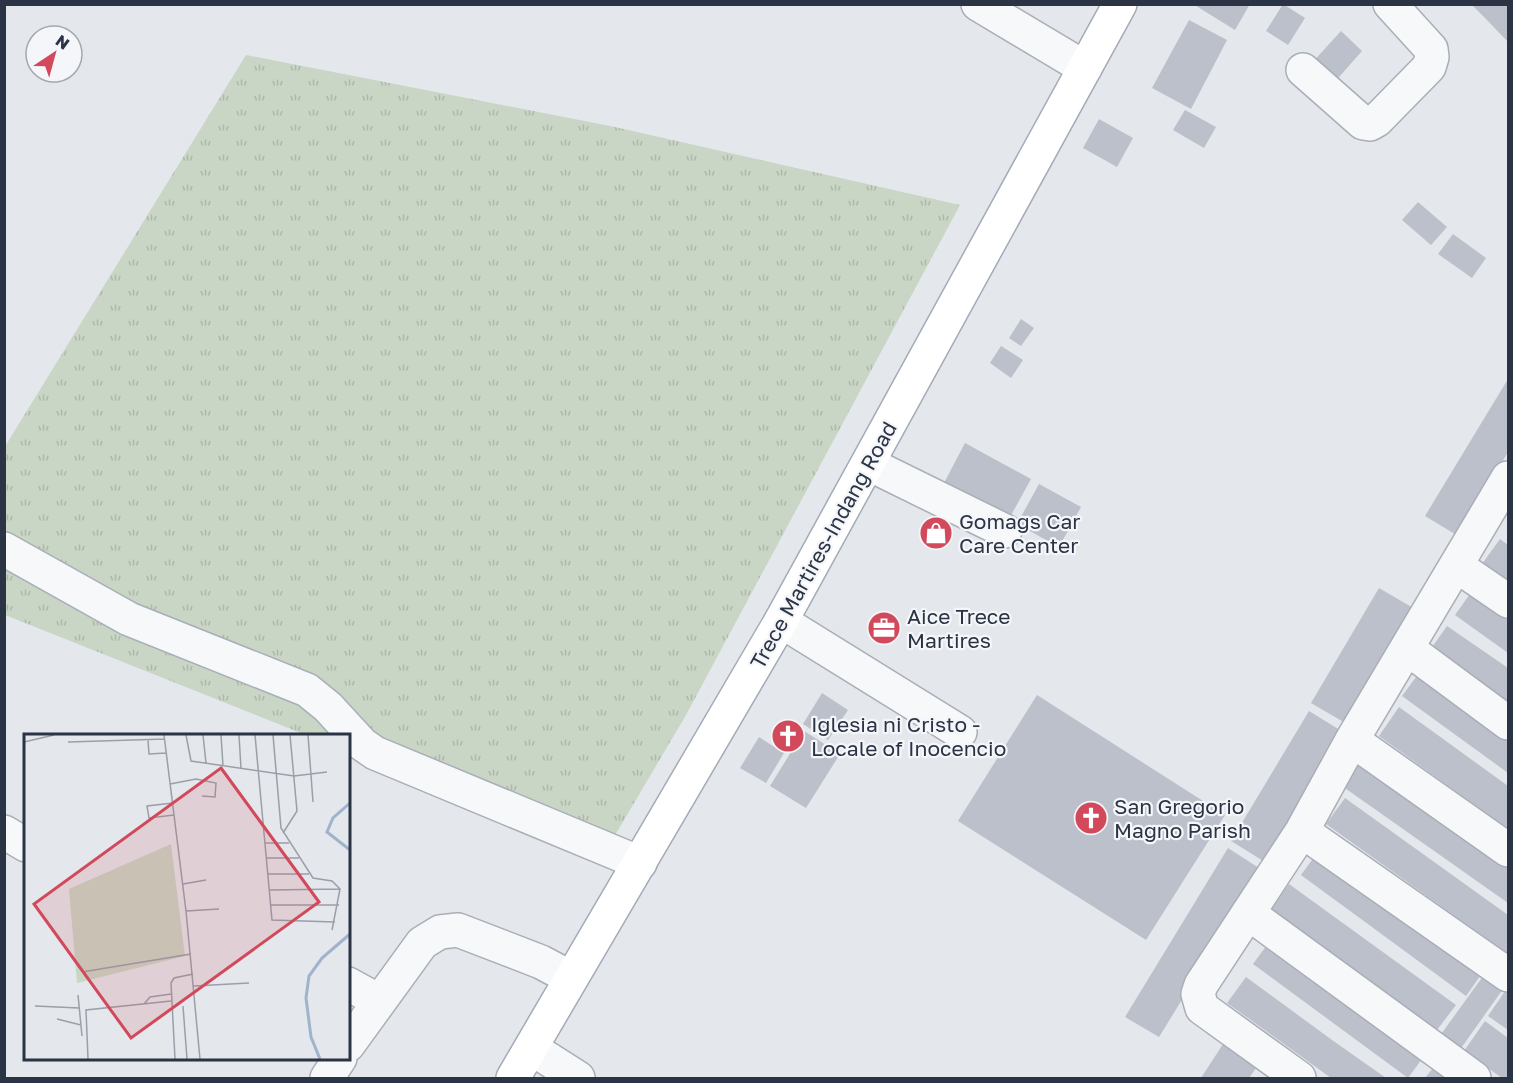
<svg xmlns="http://www.w3.org/2000/svg" width="1513" height="1083" viewBox="0 0 1513 1083" font-family="'Golos Text',sans-serif">
<style>
.grass{fill:url(#grass-tufts)}
.building{fill:#bbc0ca}
.lines{fill:none;stroke-linecap:round;stroke-linejoin:round}
.minor-casing{stroke:#a9aeb7;stroke-width:36}
.major-casing{stroke:#a3abb8;stroke-width:36}
.minor{stroke:#f7f8fa;stroke-width:33}
.major{stroke:#fff;stroke-width:33}
.labels{text-anchor:middle;dominant-baseline:central;stroke-width:4.5;stroke-linejoin:round;paint-order:stroke}
.poi-label{font-size:21px;fill:#2b3445;stroke:#f4f6f9;text-anchor:start}
.street-label{font-size:21px;fill:#2b3445;stroke:#f4f6f9}
.inset-river{fill:none;stroke:#9fb4cc;stroke-width:3}
.inset-road{fill:none;stroke:#9a9fa9;stroke-width:1.5}
.view{fill:#d1495b;fill-opacity:0.15;stroke:#d1495b;stroke-width:3}
.inset-edge{fill:none;stroke:#2b3445;stroke-width:3}
</style>
<defs>
<pattern id="grass-tufts" width="24" height="20" patternUnits="userSpaceOnUse" patternTransform="scale(1.5)"><rect width="24" height="20" fill="#c9d6c5"/><path d="M3 7l-1-3M5 7V3M7 7l1-3M15 17l-1-3M17 17v-4M19 17l1-3" fill="none" stroke="#adb8ab"/></pattern>
</defs>
<rect width="100%" height="100%" fill="#e4e7ec"/>
<!-- grass -->
<path class="grass" d="M246 55 615 127 960 205 686 715 604 854 348 735H306L5 615 4 448Z"/>
<!-- building -->
<path class="building" d="M1193 4H1250L1235 30Z
M1283 4 1305 18 1288 45 1266 31Z
M1471 4H1508V42L1485 18Z
M1189 20 1227 40 1191 109 1152 88Z
M1341 31 1362 51 1332 85 1310 65Z
M1185 110 1216 127 1204 148 1173 130Z
M1099 119 1133 138 1117 167 1083 148Z
M1418 202 1447 227 1431 245 1402 220Z
M1453 234 1486 258 1472 278 1438 254Z
M1021 319 1034 328 1021 346 1009 338Z
M1001 346 1023 360 1011 378 990 363Z
M1508 379V452L1458 536 1425 516Z
M965 443 1031 479 1009 519 944 483Z
M1039 484 1081 507 1059 547 1017 524Z
M1500 539 1508 545V583L1482 564Z
M1477 584 1508 606V653L1455 615Z
M1379 588 1415 609 1347 724 1311 703Z
M1447 626 1508 668V704L1430 650Z
M1422 669 1508 732V773L1402 696Z
M822 693 848 710 828 740 803 724Z
M1037 695 1225 815 1146 940 958 821Z
M1399 707 1508 786V829L1379 736Z
M1309 711 1343 732 1265 862 1231 841Z
M804 731 840 754 806 808 770 786Z
M759 737 784 753 766 783 740 768Z
M1362 757 1508 859V903L1342 786Z
M1345 798 1508 915V954L1326 824Z
M1228 848 1262 870 1159 1037 1125 1017Z
M1320 849 1485 969 1466 996 1301 875Z
M1289 884 1456 1005 1437 1030 1271 909Z
M1272 938 1427 1052 1408 1078 1253 964Z
M1489 968 1508 982 1459 1051 1439 1037Z
M1246 977 1332 1040 1386 1078H1331L1262 1028 1227 1003Z
M1508 987V1030L1488 1016Z
M1485 1021 1508 1038V1078H1502L1464 1051Z
M1225 1041 1259 1064 1249 1078H1201Z
M1437 1063 1459 1078H1425Z"/>
<g class="lines">
<defs>
<path id="minor" d="M978 4 1085 68
M1303 70 1363 123 1370 124 1377 120 1429 67 1432 57 1431 49 1390 4
M869 464 1005 531
M4 549 129 619 307 690 328 707 362 744 375 753 640 863
M1457 566 1508 601
M781 621 960 732
M1408 649 1508 723
M1352 740 1508 850
M1302 831 1508 975
M4 832 26 845
M1248 913 1474 1078
M348 984 379 1001
M348 1045 422 943 440 932 458 930 541 962 571 978
M531 1048 578 1078
M327 1078 340 1058
M1299 1078 1202 1008 1198 994 1201 985 1302 831 1352 740 1508 478"/>
<path id="major" d="M513 1078 781 621 1120 4"/>
</defs>
<!-- minor casing -->
<use href="#minor" class="minor-casing"/>
<!-- major casing -->
<use href="#major" class="major-casing"/>
<!-- minor -->
<use href="#minor" class="minor"/>
<!-- major -->
<use href="#major" class="major"/>
</g>
<!-- icons -->
<defs>
<symbol id="shop-disc" viewBox="-11 -11 22 22"><circle r="9.5" fill="#d1495b" stroke="#f4f6f9"/><path d="M-5-2.5h2.3a2.7 3.5 0 0 1 5.4 0H5L5.5 6h-11ZM-1.5-2.5h3a1.5 2.3 0 0 0-3 0Z" fill="#fff"/></symbol>
<symbol id="office-disc" viewBox="-11 -11 22 22"><circle r="9.5" fill="#d1495b" stroke="#f4f6f9"/><path d="M-6-3h4V-5.5h4V-3h4V5H-6ZM-1-4.5V-3h2v-1.5ZM-6 0V1H6V0Z" fill="#fff"/></symbol>
<symbol id="church-disc" viewBox="-11 -11 22 22"><circle r="9.5" fill="#d1495b" stroke="#f4f6f9"/><path d="M-1.2-6h2.4v3.5h3.3v2.4h-3.3V6h-2.4V-.1h-3.3v-2.4h3.3Z" fill="#fff"/></symbol>
</defs>
<g fill-rule="evenodd">
<use href="#shop-disc" x="917" y="514" width="38" height="38"/>
<use href="#office-disc" x="865" y="609" width="38" height="38"/>
<use href="#church-disc" x="769" y="717" width="38" height="38"/>
<use href="#church-disc" x="1072" y="799" width="38" height="38"/>
</g>
<g class="labels">
<!-- poi labels -->
<g class="poi-label">
<text x="959" y="521">Gomags Car<tspan x="959" dy="24">Care Center</tspan></text>
<text x="907" y="616">Aice Trece<tspan x="907" dy="24">Martires</tspan></text>
<text x="811" y="724">Iglesia ni Cristo -<tspan x="811" dy="24">Locale of Inocencio</tspan></text>
<text x="1114" y="806">San Gregorio<tspan x="1114" dy="24">Magno Parish</tspan></text>
</g>
<!-- street labels -->
<g class="street-label">
<text transform="translate(823 545) rotate(-61)">Trece Martires-Indang Road</text>
</g>
</g>
<!-- overview -->
<g transform="translate(24 734)">
<rect width="326" height="326" fill="#e4e7ec"/>
<path d="M147 110 161 222 53 249 45 155Z" fill="#c9d6c5"/>
<path class="inset-river" d="M326 69 309 84 303 98 326 116M296 325 287 303 282 264 285 242 298 224 326 200"/>
<path class="inset-road" d="M140 1 162 177 176 325M162 1 167 27 270 42 303 38M179 1 182 29M197 1 199 32M215 1 217 35M231 1 248 186 311 188M249 1 257 94 289 144 308 147 316 155 308 196M284 1 289 68M124 6 125 20 142 19M0 8 30 1M44 8 141 5M146 50 172 45 192 49 191 63 178 62M149 69 123 72 125 84 150 81M259 99 273 77 266 1M241 109H265M243 124H275M244 140H285M159 150 182 146M246 156 316 155M246 171H315M162 177 195 175M58 238 167 220M170 252 225 249M54 261 58 302M120 270 126 263 147 260M11 272 55 274M159 272 163 325M33 285 57 291M64 325 62 276 147 267M151 325 147 249 150 244 169 240"/>
<path class="view" d="M197 34 295 168 107 304 10 170Z"/>
<rect width="326" height="326" class="inset-edge"/>
</g>
<!-- border -->
<rect width="1513" height="1083" fill="none" stroke="#2b3445" stroke-width="12"/>
<!-- north arrow -->
<g transform="translate(54 54) rotate(36)"><circle r="28" fill="#f4f6f9" stroke="#a4a8b1" stroke-width="1.5"/>
<path d="M0-4.5L10 22L0 15L-10 22Z" fill="#d1495b"/>
<text y="-9" font-size="16" font-weight="bold" text-anchor="middle" fill="#2b3445">N</text>
</g>
</svg>
